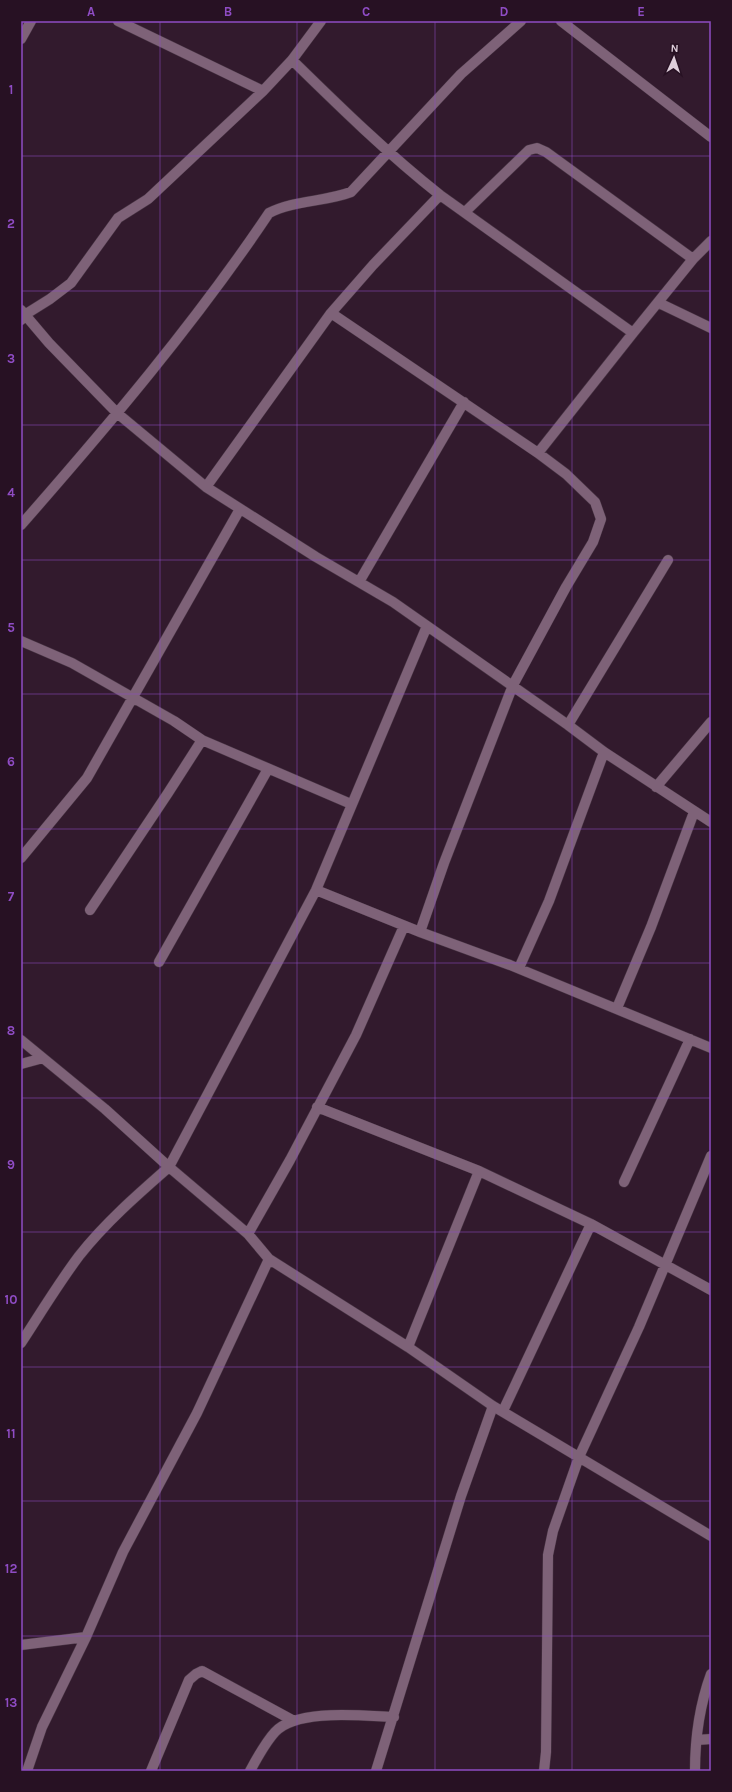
<svg xmlns="http://www.w3.org/2000/svg" width="732" height="1792" viewBox="0 0 732 1792" font-family="Karla,sans-serif">
<style>
.lines{fill:none;stroke-linecap:round;stroke-linejoin:round}
.minor-casing{stroke:#483544;stroke-width:11}
.minor{stroke:#7e6278;stroke-width:10}
.grid{fill:none;stroke:#8f4cc4;stroke-width:1;stroke-opacity:0.55}
.neatline{fill:none;stroke:#8f4cc4;stroke-width:1.5}
.grid-label{font-size:13px;text-anchor:middle;font-weight:bold;fill:#8f4cc4}
</style>
<rect width="100%" height="100%" fill="#321a2d"/>
<g class="lines">
<defs>
<path id="minor" d="M118 21 263 91
M561 21 711 137
M21 39 31 21
M292 60C340 107 388 154 440 195L633 333
M465 212 529 150 537 148 546 152 693 259
M659 303 711 328
M21 310 49 343 117 413 206 487 316 557 393 602 568 725 604 752 711 822
M331 313 538 453 566 474 595 502 601 519 593 542 566 587 513 685 444 863 420 932
M21 320 26 314 50 299 71 283 118 218 148 199 263 91 292 60 321 21
M538 453 633 333 693 259 711 241
M206 487 331 313 373 265 440 195
M21 525C107 427 196 322 269 213 294 200 325 202 351 192L461 74 521 21
M359 582 464 402
M21 641 72 663 174 721 202 740 351 804
M568 725 668 560
M656 787 711 722
M21 858 87 778 240 509
M316 890 420 932 510 965 711 1048
M90 910 168 793 202 740
M159 962 268 769
M519 968 549 901 604 752
M617 1008 651 927 694 812
M21 1040 105 1109 169 1167 248 1234 269 1259 408 1347 493 1406 711 1536
M21 1064 43 1058
M317 1107 479 1171 591 1224 711 1290
M624 1182 690 1039
M248 1234 290 1160 356 1035 404 926
M21 1343C40 1314 58 1284 79 1256 105 1223 137 1195 169 1167L316 890 427 626
M408 1347 479 1171
M503 1411 591 1224
M21 1645 86 1637
M697 1740 711 1739
M27 1771 42 1727 86 1637 123 1552 197 1413 269 1259
M151 1771 189 1680 196 1674 202 1671 294 1721
M250 1771C257 1758 265 1743 275 1732 297 1708 364 1716 394 1717
M376 1771 461 1496 493 1406
M544 1771 546 1752 548 1555 553 1531 579 1457 639 1327 711 1156
M695 1771C695 1739 700 1704 711 1674"/>
</defs>
<!-- minor casing -->
<use href="#minor" class="minor-casing"/>
<!-- minor -->
<use href="#minor" class="minor"/>
</g>
<!-- grid -->
<path class="grid" d="M160 21V1771M297 21V1771M435 21V1771M572 21V1771M21 156H711M21 291H711M21 425H711M21 560H711M21 694H711M21 829H711M21 963H711M21 1098H711M21 1232H711M21 1367H711M21 1501H711M21 1636H711"/>
<!-- border -->
<rect width="732" height="1792" fill="none" stroke="#271123" stroke-width="44"/>
<!-- north arrow -->
<g transform="translate(674 58) rotate(3)" stroke="#271123" stroke-width="3" paint-order="stroke">
<path d="M0-3L7 15L0 10L-7 15Z" fill="#deceda"/>
<text y="-6" font-size="11" font-weight="bold" text-anchor="middle" fill="#deceda">N</text>
</g>
<rect x="22" y="22" width="688" height="1748" class="neatline"/>
<g class="grid-label">
<text x="91" y="16">A</text>
<text x="228" y="16">B</text>
<text x="366" y="16">C</text>
<text x="504" y="16">D</text>
<text x="641" y="16">E</text>
<text x="11" y="94">1</text>
<text x="11" y="228">2</text>
<text x="11" y="363">3</text>
<text x="11" y="497">4</text>
<text x="11" y="632">5</text>
<text x="11" y="766">6</text>
<text x="11" y="901">7</text>
<text x="11" y="1035">8</text>
<text x="11" y="1169">9</text>
<text x="11" y="1304">10</text>
<text x="11" y="1438">11</text>
<text x="11" y="1573">12</text>
<text x="11" y="1707">13</text>
</g>
</svg>
